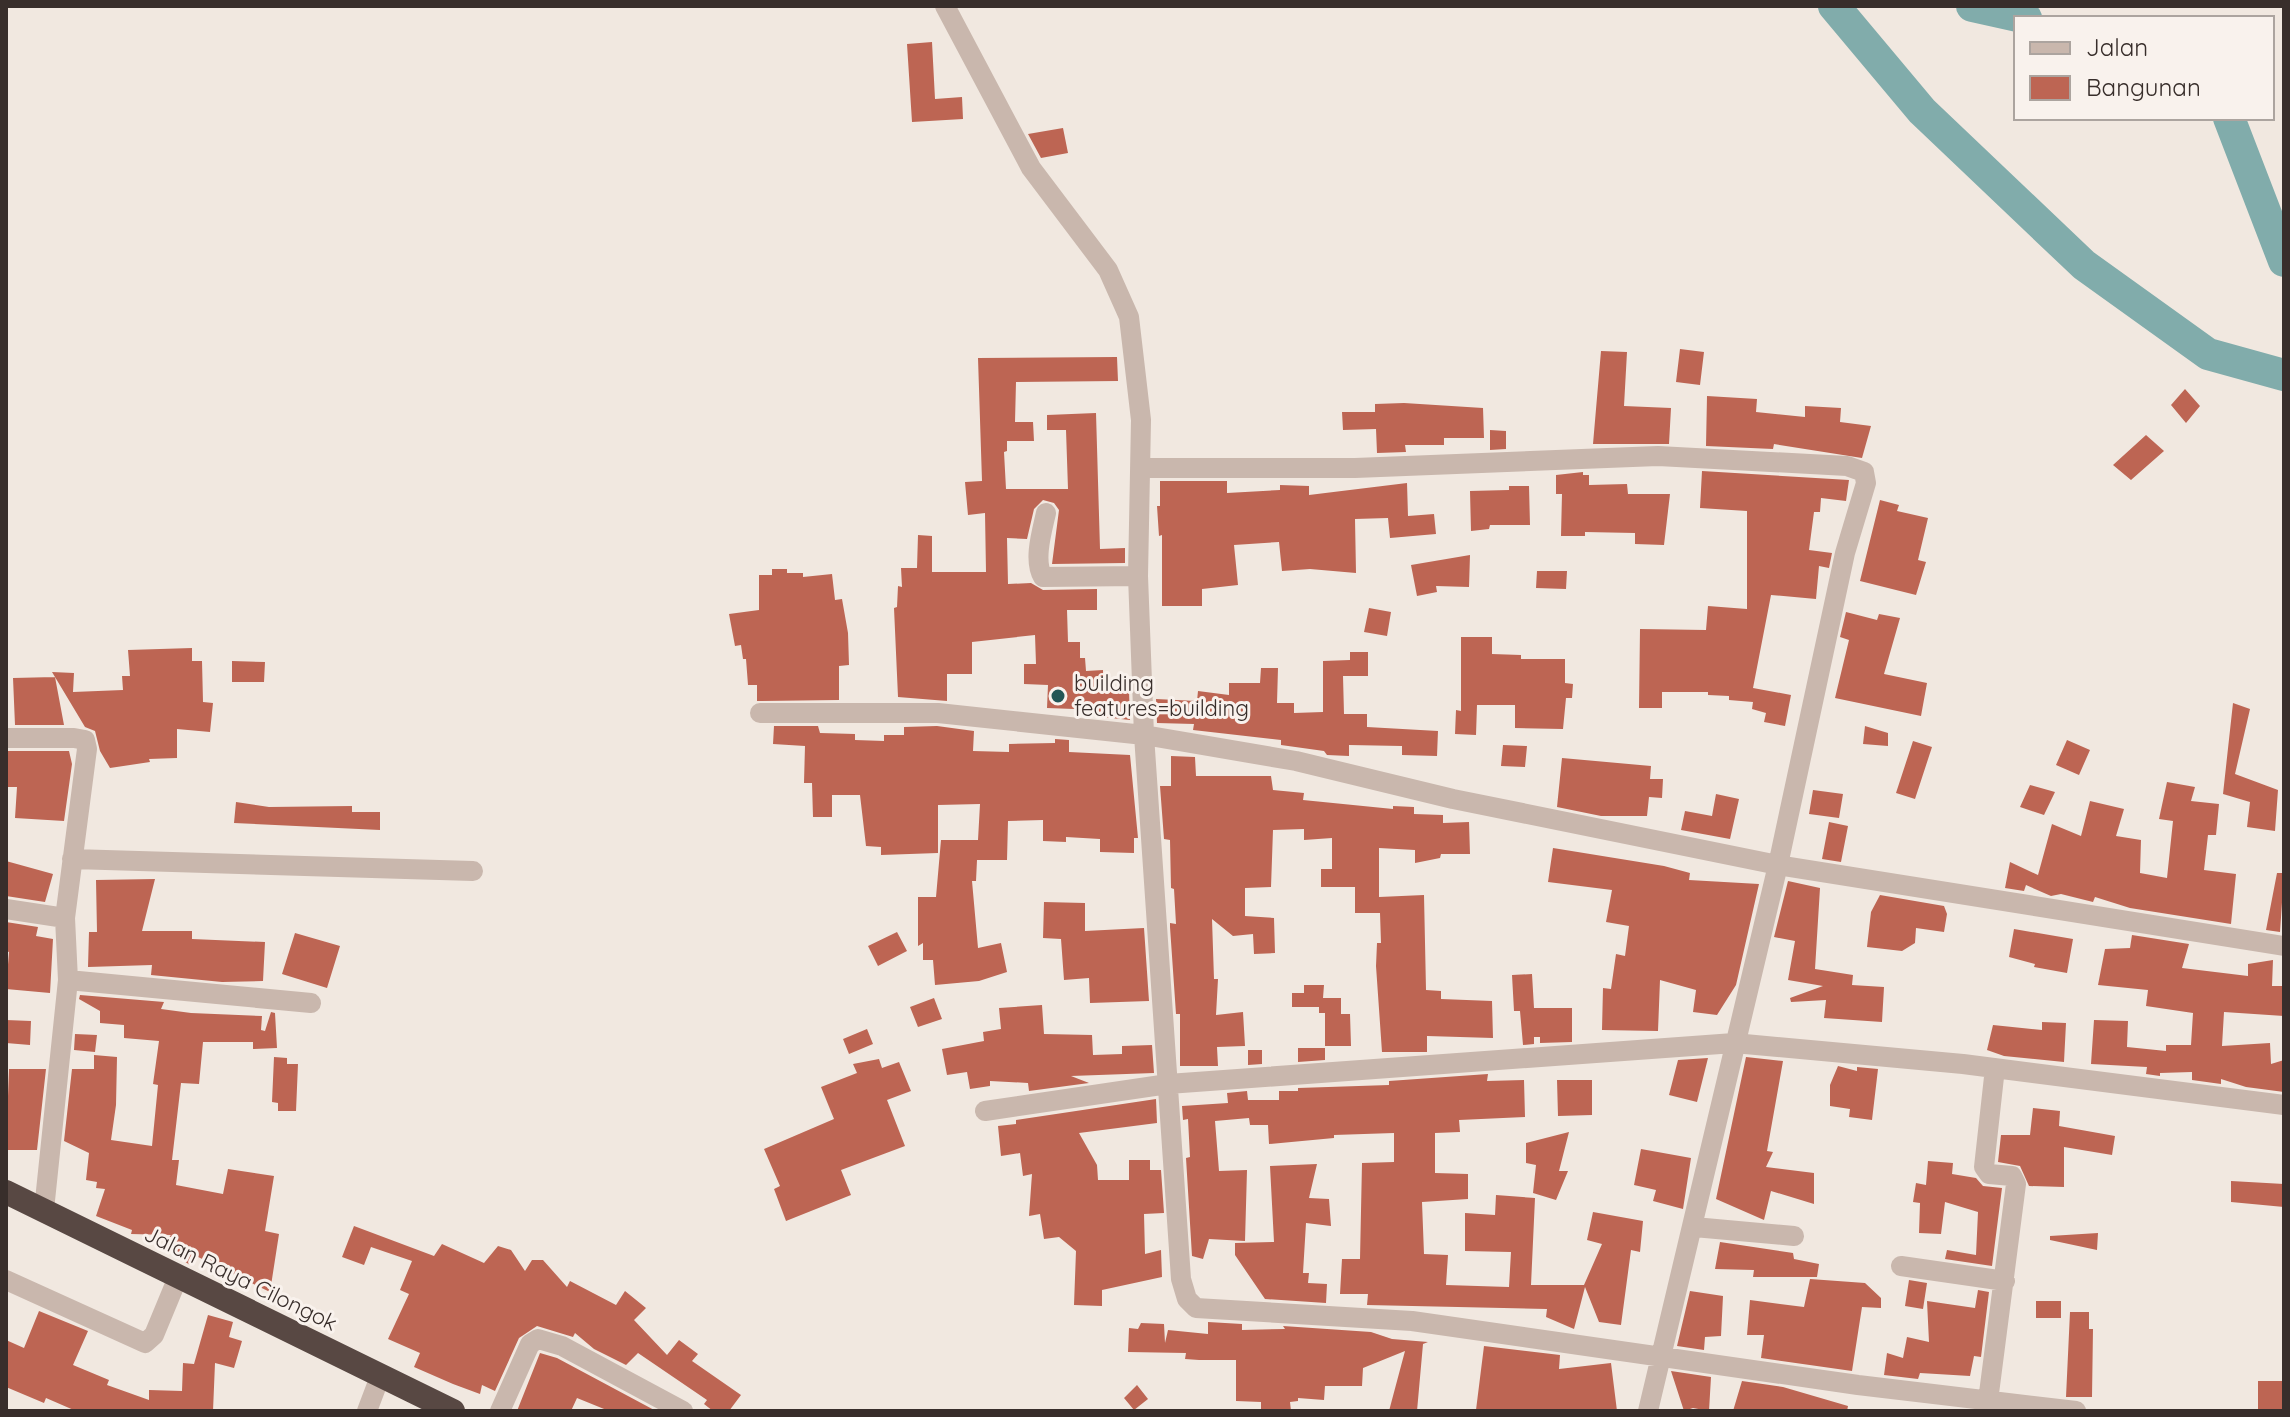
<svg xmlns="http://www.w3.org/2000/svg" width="2290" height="1417" viewBox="0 0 2290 1417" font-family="Quicksand,sans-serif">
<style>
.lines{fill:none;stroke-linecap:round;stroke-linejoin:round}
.river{stroke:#81acab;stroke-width:32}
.building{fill:#bd6553}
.minor{stroke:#c9b7ad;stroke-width:20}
.highway{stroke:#584843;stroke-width:24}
.poi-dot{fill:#235656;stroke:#f9f2ed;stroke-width:3}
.labels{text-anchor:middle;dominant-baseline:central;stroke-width:6;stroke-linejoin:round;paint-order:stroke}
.poi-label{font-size:22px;fill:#382e2b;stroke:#f9f2ed;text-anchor:start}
.street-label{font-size:22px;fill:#382e2b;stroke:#f9f2ed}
</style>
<rect width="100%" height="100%" fill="#f1e8e0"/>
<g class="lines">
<!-- river -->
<path class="river" d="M1834 6 1922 111 2084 265 2208 354 2284 375
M1972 6 2026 18
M2229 118 2284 261"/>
</g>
<!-- building -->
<path class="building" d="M932 42 935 99 962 97 963 119 912 122 907 44Z
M1063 128 1068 153 1041 158 1028 134Z
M1680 349 1704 352 1700 385 1676 382Z
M1601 351 1627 352 1624 406 1671 408 1669 444H1593Z
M1117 357 1118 381 1016 382 1015 422H1033L1034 441H1007V451L1004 452 1006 489H1068L1066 430H1047V415L1096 413 1100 549 1125 548V563L1052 564 1059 510 1054 503 1043 500 1034 509 1027 539 1007 538 1008 584 1031 583 1043 590 1097 589V610H1067L1068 642H1080V658H1085L1086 671 1103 670V691H1129L1130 720 1074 714V709L1047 708 1048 685 1024 684V664H1036L1035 635 972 642V674H947V701L898 697 894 608 897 607 898 586 902 587 901 568H917L918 535 932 536V572H986L985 513 968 515 965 482 982 481 978 358Z
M2185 389 2200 406 2186 423 2171 405Z
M1707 396 1757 399 1756 412 1805 417V406L1841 408 1840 422 1871 426 1862 458 1774 444 1773 449 1706 446Z
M1404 403 1483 408 1484 438H1444V445H1405L1406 452 1377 453 1376 429 1343 430 1342 412H1375V404Z
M1490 430 1506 431V449L1490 450Z
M2146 435 2164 451 2131 480 2113 465Z
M1702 471 1849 480 1846 501 1821 498 1820 512H1814L1809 550 1832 553 1829 568 1819 566 1816 599 1771 595 1753 688 1791 695 1785 726 1764 722 1766 713 1752 709 1753 702 1729 700V696L1708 695V692H1662V708H1639L1640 629 1706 630 1708 606 1747 609V511L1700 508Z
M1583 472V475H1589V485L1627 484 1628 494H1670L1664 545 1635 544V533L1585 532V536H1561L1562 494H1556V475Z
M1160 481H1227V493L1280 490V485L1309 486V495L1407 483 1408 516 1434 514 1436 534 1390 538 1388 518 1355 519 1356 573 1310 569 1282 571 1279 542 1234 545 1238 585 1202 589V606H1162V535L1159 536 1157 506H1160Z
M1509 486H1529L1530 525H1490L1489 529 1471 531 1470 491 1509 490Z
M1880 500 1899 505 1897 511 1928 518 1918 560 1926 562 1916 595 1860 581Z
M1470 555 1469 587 1436 586 1437 592 1417 596 1411 565Z
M772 569H787V573H803V577L832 574 835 600 842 599 848 633 849 665 839 666V700L757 701V685H748L746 659H743L741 645 735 646 729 614 759 610V575H772Z
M1537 571H1567L1566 589 1536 588Z
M1369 608 1391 612 1387 636 1364 632Z
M1846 612 1877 620 1879 614 1900 618 1884 674 1927 683 1921 716 1835 698 1849 640 1840 637Z
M1461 637H1492V654L1521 655V659H1565V683L1573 684 1572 698H1566L1563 729 1515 728V705H1477L1476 735 1455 734 1456 710 1461 711Z
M192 648V661H202L203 702 213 703 210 732 177 729V758L149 759 150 762 110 768 100 751 95 731 85 727 52 672 74 673 73 692 123 690 122 676H130L128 650Z
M1350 652H1368V676H1343L1344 714H1367V727L1438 731 1437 756 1402 755V746L1349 745V756L1327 755 1324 751 1281 745V740L1193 730 1194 724 1157 723 1156 699 1197 701 1198 691 1229 695V683H1260L1261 668H1278L1277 703H1294V713L1323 712V661L1350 660Z
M232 661 265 662 264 682H232Z
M55 677 64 725H15L13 678Z
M2233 703 2250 709 2235 774 2278 790 2275 831 2247 827 2250 802 2223 794Z
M774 726H818L820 733 855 734V740L884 741V735H904V727L937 726 974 731 973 751 1009 752V744L1055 743V739L1069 740V752L1130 755 1138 838H1134V853L1100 852V839L1066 837V842L1043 841V820L1008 821 1007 860H977L976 881H972L978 948 1001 943 1007 972 979 981 935 985 933 960H923V943L918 946V897H936L941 840H978L980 804 938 805V853L881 855V847L866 846 860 795H832V817H813L812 783H804L805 746 773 744Z
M1865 726 1888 733V746L1863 744Z
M2067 740 2090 750 2079 775 2056 765Z
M1913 741 1932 747 1915 799 1896 793Z
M1503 745 1527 746 1525 767 1501 766Z
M6 751H69L72 764 64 821 15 818 17 787H6Z
M1171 756 1195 757 1196 776H1271L1273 790 1304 793 1303 800 1393 809V806L1414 807V814L1443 815V823L1469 822 1470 854H1441L1440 858 1415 863V850L1379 848V897L1424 895 1426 990 1441 991V999L1492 1001 1493 1038 1427 1036V1052H1382L1376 966 1377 943H1381L1380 913H1355V887H1321V869H1332V838L1304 840V829L1273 830 1271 887 1245 888V916L1274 918 1275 953 1254 954 1253 934 1233 936 1212 919 1214 979H1218L1216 1015 1243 1012 1245 1046 1217 1047 1218 1066H1180V1014H1176L1170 927V923L1176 924 1174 889 1171 888 1170 840 1164 839 1160 786H1171Z
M1562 758 1651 766 1650 779H1663L1662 798 1649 797 1647 816H1601L1557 807Z
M2167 782 2195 787 2191 801 2219 804 2216 835H2208L2204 870 2236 874 2231 924 2130 908 2095 897 2093 902 2061 894 2051 896 2026 885 2024 891 2005 888 2010 862 2038 875 2052 824 2081 836 2090 801 2124 809 2116 836 2141 840 2140 873 2167 878 2173 821 2159 819Z
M2030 785 2055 792 2044 815 2020 807Z
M1813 790 1843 794 1839 818 1809 814Z
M1716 794 1739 799 1730 839 1681 830 1685 811 1712 816Z
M236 802 269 807 352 806V812H380V830L234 823Z
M1829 822 1848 826 1841 862 1822 859Z
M1553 848 1664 866 1690 873 1689 880 1759 884 1736 985 1717 1015 1693 1012 1696 990 1660 980 1658 1031 1602 1030 1603 988 1611 989 1616 954 1625 956 1629 926 1606 922 1612 890 1548 882Z
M6 861 53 874 45 902 6 896Z
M2277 873H2284L2280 932 2266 930Z
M155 879 142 931H192V939L265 942 263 981 222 982 151 975 152 965 88 967 89 932H97L96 880Z
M1788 881 1820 888 1815 969 1853 975 1852 985 1884 987 1882 1022 1824 1018 1826 1000 1791 1002 1790 998 1823 986 1788 980 1795 941 1774 937Z
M1880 895 1944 906 1947 914 1944 932 1916 928 1915 943 1902 951 1867 947 1871 912Z
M1044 902 1085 903V931L1144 928 1149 1001 1090 1003 1089 978 1064 980 1061 939 1043 938Z
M6 922 38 927 36 936 53 939 50 993 6 989 9 952 6 951Z
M2014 929 2073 939 2067 973 2034 967 2035 964 2009 957Z
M897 932 907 951 878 966 868 946Z
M295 933 340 946 327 988 282 974Z
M2132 935 2189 944 2182 968 2248 976V964L2273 960 2272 986H2284V1016L2224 1012 2222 1046 2270 1043 2271 1064 2284 1060V1092L2246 1087 2221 1079V1084L2192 1080V1072L2160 1073V1076L2146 1074 2147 1067 2091 1064 2094 1020 2128 1021 2127 1047 2166 1051V1045H2191L2193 1013 2146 1006 2148 990 2098 985 2105 949 2130 948Z
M1532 974 1534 1008H1572V1042L1540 1043V1037H1534V1044L1523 1045 1520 1011H1514L1512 975Z
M1304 985H1324L1323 998H1341V1014H1350L1351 1046H1325V1013H1319V1007H1292V993H1304Z
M80 995 164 1002 161 1009 191 1013 262 1016 261 1030 265 1031 271 1012 275 1013 277 1048 253 1049V1042H203L199 1084 181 1083 172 1160H179L176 1185 223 1194 228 1169 274 1176 265 1231 279 1234 270 1292 194 1255 190 1265 161 1246 171 1235 131 1234 132 1230 96 1216 105 1189 96 1188 97 1182 86 1180 89 1153 64 1141 72 1069H94V1055L117 1057 116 1105 111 1140 152 1146 158 1085 153 1084 159 1041 124 1038V1025L100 1023V1011L79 999Z
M934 998 942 1019 918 1027 910 1007Z
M1042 1005 1044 1034 1092 1035 1093 1055 1122 1054V1046L1152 1045 1154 1073 1071 1076 1089 1083 1029 1091 1028 1083 990 1081V1086L970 1089 967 1072 947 1075 942 1049 984 1041 983 1032 1001 1029 999 1008Z
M6 1020 31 1021 30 1045 6 1043Z
M2042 1022 2066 1023 2064 1062 2004 1056 1987 1050 1993 1025 2042 1030Z
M867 1029 873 1044 849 1054 843 1039Z
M75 1034 97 1035 95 1052 74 1050Z
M1298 1048H1325V1060L1298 1062Z
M1248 1050H1262V1064L1248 1065Z
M274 1057 287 1058V1064H298L296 1111H278V1103L272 1102Z
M1746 1057 1783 1061 1767 1151 1773 1152 1766 1167 1814 1173V1204L1771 1191 1764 1220 1716 1199Z
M1708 1058 1697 1102 1669 1095 1678 1060Z
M879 1059 882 1068 899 1062 911 1091 887 1100 905 1146 841 1170 851 1195 786 1221 774 1189 780 1186 764 1149 834 1119 821 1087 857 1073 853 1064Z
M1838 1066 1857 1071V1067L1878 1069 1872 1120 1849 1117 1850 1109 1830 1106V1085Z
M9 1069H46L37 1150H6Z
M1488 1074 1487 1081 1524 1080 1525 1117 1459 1120 1460 1132 1435 1133V1173L1468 1174V1199L1422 1202 1424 1254 1448 1255 1446 1285 1509 1287 1511 1252 1465 1251V1213L1495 1215 1496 1195 1535 1198 1531 1285H1584L1602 1244 1587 1240 1593 1212 1643 1221 1640 1252 1631 1250 1621 1325 1599 1322 1585 1287 1574 1329 1546 1317 1547 1309 1367 1305 1368 1294H1340L1342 1259H1360L1362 1163 1394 1162V1133L1334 1135V1138L1269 1144 1268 1125H1250L1249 1118 1215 1121 1219 1171 1247 1170 1245 1241 1209 1239 1203 1259 1192 1256 1186 1158 1190 1157 1188 1119 1183 1120 1182 1106 1228 1103 1227 1093 1247 1091 1248 1100H1279V1091H1298V1088L1389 1085V1081Z
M1557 1080H1592V1115L1558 1116Z
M1156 1099 1157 1123 1079 1133 1097 1165 1098 1180H1129V1160H1150V1170H1161L1164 1213 1144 1214 1145 1254 1161 1250 1162 1277 1102 1290V1306L1074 1305 1076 1251 1059 1237 1044 1239 1040 1214 1029 1216 1032 1174 1023 1176 1020 1153 1001 1156 998 1126 1016 1124V1120Z
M2033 1108 2060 1111 2059 1126 2115 1136 2112 1155 2064 1147V1187L2029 1186 2020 1166 1998 1162 2001 1135H2030Z
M1569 1132 1559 1171H1568L1556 1200 1533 1193 1536 1165 1526 1163V1143Z
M1641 1149 1691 1158 1683 1209 1653 1201 1656 1190 1634 1185Z
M1928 1161 1953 1163 1952 1174 1976 1178 1983 1186 2002 1188 1992 1266 1945 1259 1947 1250 1976 1255 1978 1212 1945 1202 1941 1234 1919 1233 1920 1203 1913 1202 1916 1183 1926 1185Z
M1317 1164 1309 1198 1329 1199 1331 1226 1306 1223 1303 1273H1309L1308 1283 1327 1284 1326 1303 1265 1299 1235 1255V1243L1274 1242 1270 1166Z
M2231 1181 2284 1184V1207L2231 1202Z
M354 1226 434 1256 442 1244 484 1263 498 1246 511 1250 525 1271 532 1260H543L567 1287 570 1281 616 1305 625 1291 646 1308 634 1320 667 1355 679 1340 698 1354 692 1361 741 1395 729 1411H713L704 1404 707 1400 638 1353 626 1365 594 1349 575 1333 573 1337 537 1326 519 1338 495 1391 482 1385 480 1394 453 1384 414 1367 420 1353 388 1339 409 1294 400 1290 412 1261 371 1247 364 1265 342 1257Z
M2098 1233 2097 1250 2050 1240V1236Z
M1720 1242 1793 1253 1794 1259 1819 1264 1817 1277H1753L1754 1270 1715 1269Z
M1810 1279 1865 1283 1881 1298V1308L1862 1307 1852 1371 1761 1358 1764 1335H1747L1750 1300 1804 1307Z
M1909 1280 1927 1283 1923 1309 1905 1306Z
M1978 1290 1989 1292 1981 1357 1974 1356 1970 1376 1920 1373 1918 1379 1884 1375 1887 1353 1903 1358 1907 1337 1929 1342 1927 1301 1975 1308Z
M1690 1291 1723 1296 1721 1336 1705 1337 1704 1350 1677 1346Z
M2036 1301H2061V1318H2036Z
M39 1311 88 1331 73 1365 109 1380 107 1385 149 1400V1390L182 1391 183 1363 194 1364 208 1315 233 1322 229 1337 242 1341 234 1368 215 1363 213 1411H76L46 1398 44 1403 6 1387V1340L24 1348Z
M2070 1312H2089V1329H2093L2092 1397H2066Z
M1208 1322 1242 1324V1330L1285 1329 1283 1326 1371 1332 1392 1339 1428 1342 1423 1344 1417 1411H1389L1405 1351 1363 1368 1362 1386H1325L1324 1400 1298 1398V1401L1290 1402 1291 1411H1261V1402L1236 1401V1360H1199L1185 1359 1186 1353 1128 1352 1129 1328 1138 1329 1141 1323 1164 1324 1165 1343 1168 1330 1208 1334Z
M1484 1346 1560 1355 1559 1369 1611 1363 1617 1411 1476 1410Z
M540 1353 557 1358 656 1411H609L577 1398 571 1411H517Z
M1671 1371 1711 1377 1709 1411 1693 1408 1684 1411Z
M1742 1381 1783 1387 1848 1406 1847 1411H1733Z
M2258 1381H2284V1411H2258Z
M1137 1385 1148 1399 1134 1410 1124 1398Z"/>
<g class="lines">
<!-- minor -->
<path class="minor" d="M945 6 1031 168 1108 270 1129 317 1141 420 1138 576 1144 735 1181 1279 1187 1299 1196 1308 1412 1321 1858 1385 2076 1411
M1141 468H1355L1658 456 1847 466 1864 472 1866 483 1845 553 1778 865 1648 1411
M1046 513C1042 531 1033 561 1043 577L1138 576
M760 713H938L1144 735 1296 761 1453 799 1778 865 2284 946
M6 738H74L85 740 87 749 65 918 68 980
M72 859 473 871
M6 909 65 918
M985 1111 1168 1084 1734 1043 1963 1064 2284 1105
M44 1210 68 980 311 1003
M1694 1227 1794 1236
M1901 1266 2005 1281
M6 1280 145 1343 154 1335 178 1277
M1988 1401 2016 1184 2012 1176 1989 1174 1984 1167 1995 1068
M367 1411 381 1374
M500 1411 530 1344 538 1339 562 1346 683 1411"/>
<!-- highway -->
<path class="highway" d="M6 1192 453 1411"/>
</g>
<!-- markers -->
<circle class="poi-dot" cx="1058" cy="696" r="8"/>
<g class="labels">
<!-- poi labels -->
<g class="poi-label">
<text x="1074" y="683">building<tspan x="1074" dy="25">features=building</tspan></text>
</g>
<!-- street labels -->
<g class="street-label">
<text transform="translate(241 1278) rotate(26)">Jalan Raya Cilongok</text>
</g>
</g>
<!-- border -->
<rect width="2290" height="1417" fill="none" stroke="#382e2b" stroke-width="16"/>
<!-- legend -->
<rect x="2014" y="16" width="260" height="104" fill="#f9f2ed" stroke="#aca49f" stroke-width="2"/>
<rect x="2030" y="42" width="40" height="12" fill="#c9b7ad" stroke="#aca49f" stroke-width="2"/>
<text x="2086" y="56" font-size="24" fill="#382e2b">Jalan</text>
<rect x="2030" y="76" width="40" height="24" fill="#bd6553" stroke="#aca49f" stroke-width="2"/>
<text x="2086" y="96" font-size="24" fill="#382e2b">Bangunan</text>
</svg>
